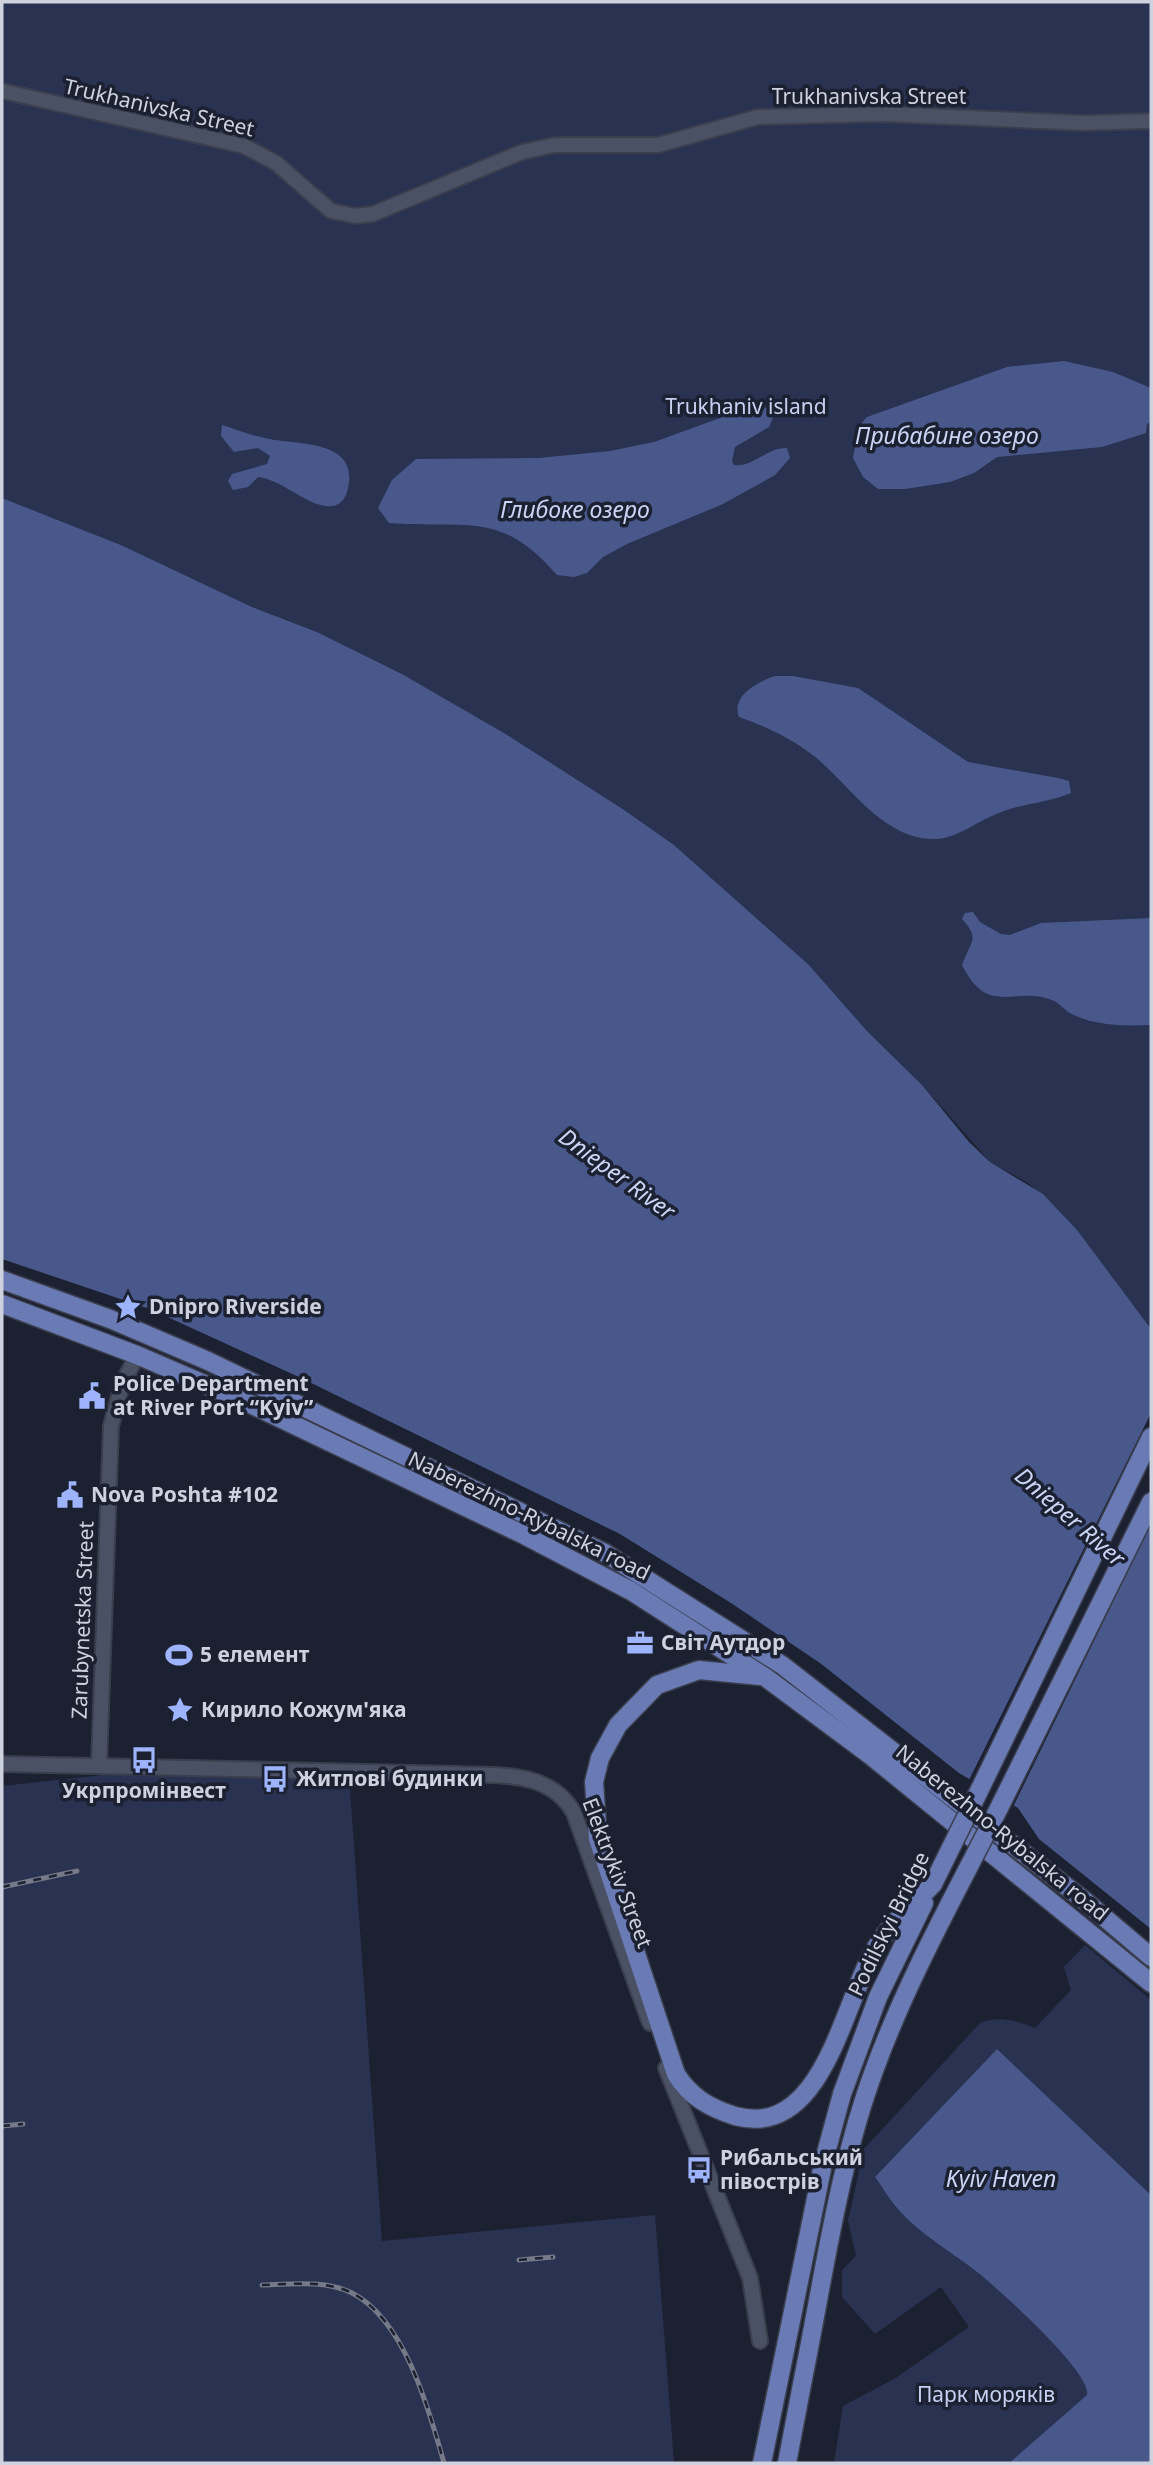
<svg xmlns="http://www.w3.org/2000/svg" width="1153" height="2465" font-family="'Noto Sans',sans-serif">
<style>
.green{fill:#293251}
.water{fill:#49588b}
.pier{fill:#1c2132}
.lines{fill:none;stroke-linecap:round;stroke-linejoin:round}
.minor-casing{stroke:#3a3e4d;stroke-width:18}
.major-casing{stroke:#3a3e4d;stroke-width:21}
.minor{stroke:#4a5165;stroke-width:14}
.major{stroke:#697ab5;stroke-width:18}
.rail-casing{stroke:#757988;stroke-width:5}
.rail{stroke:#1c2132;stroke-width:2.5;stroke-dasharray:8;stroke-linecap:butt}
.major-bridge-casing{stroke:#3a3e4d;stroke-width:21;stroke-linecap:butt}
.major-bridge{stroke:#697ab5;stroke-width:18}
.labels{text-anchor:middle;stroke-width:7;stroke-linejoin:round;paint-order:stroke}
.street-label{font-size:21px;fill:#ced2de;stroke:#1c2132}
.park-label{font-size:21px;fill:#c7d2f2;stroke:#1c2132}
.poi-label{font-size:21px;font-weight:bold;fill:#ced2de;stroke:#1c2132;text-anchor:start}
.water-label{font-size:23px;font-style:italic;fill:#cad5f5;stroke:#1c2132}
</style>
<rect width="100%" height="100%" fill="#1c2132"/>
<g class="green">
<polygon points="2,2 1151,2 1151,1329 1058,1209 1028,1183 990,1162 922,1085 867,1031 808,964 674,845 504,733 402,674 317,632 252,607 121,545 2,498"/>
<polygon points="112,1774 349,1775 382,2241 655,2215 674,2463 2,2463 2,1786"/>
<path d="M1085,1945L1151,2000V2195L997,2049L875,2177C882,2188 889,2199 897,2208C921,2236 954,2253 982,2276C1002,2293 1092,2373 1088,2395L1009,2463H834L843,2406L894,2379L969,2327L941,2287L875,2334L842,2297V2270L856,2256L848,2221L864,2149L980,2023C1000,2015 1016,2021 1035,2028L1071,1990L1064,1967Z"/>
</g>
<g class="water">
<polygon points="1064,361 1113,372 1151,388 1151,422 1147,424 1146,433 1102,447 997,457 974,473 950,482 905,489 878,489 863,477 853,458 859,426 867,417 1007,367"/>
<path d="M756,405L770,409L773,417L769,427L735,447L732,461L734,465C753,468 767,447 787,448L790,458L775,475L723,504L627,544L603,557L587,573L574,577L557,575C500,509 467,529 389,523L378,508L392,480L416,459L539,458L610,451L654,442Z"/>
<path d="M222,425C238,430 253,436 269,439C301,445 362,440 347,492C345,499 340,505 332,506C310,509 282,479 258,477L248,487L233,490L228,481L232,474L267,464L270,456L258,448L234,452L221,436Z"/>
<polygon points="2,498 121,545 252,607 317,632 402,674 504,733 624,810 674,845 808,964 867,1031 922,1085 969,1142 990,1162 1043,1194 1077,1230 1151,1329 1151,1929 1039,1839 1018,1808 959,1773 820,1663 731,1603 620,1534 301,1378 150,1309 2,1259"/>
<path d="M775,676H793L858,688L968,762L1058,778L1069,781L1071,793C1048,803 1023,803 999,813C979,820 956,839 935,839C883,840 850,785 814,756C791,738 767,727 739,717C731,695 758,682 775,676Z"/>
<path d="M973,912L980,922L1001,934L1010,935L1041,923L1151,918V1025C1125,1026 1095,1026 1072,1014C1065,1011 1061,1004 1054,1001C1015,984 989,1019 962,965C970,942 981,939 962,919L965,913Z"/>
<path d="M997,2049L1151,2195V2463H1009L1087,2395C1092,2373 1002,2293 982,2276C954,2253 921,2236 897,2208C889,2199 882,2187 875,2177Z"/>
</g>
<polygon class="pier" points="1151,1413 1151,1524 1012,1809 968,1782"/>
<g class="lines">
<defs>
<g id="minor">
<polyline points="2,91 244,146 276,163 331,211 356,216 373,214 522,152 555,145 658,145 758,117 882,114 1083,123 1151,121"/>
<path d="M2,1764L456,1774C499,1776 550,1770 574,1813L650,2023"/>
<polyline points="99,1765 111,1426 122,1385 137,1355"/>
<polyline points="666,2068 750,2278 760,2341"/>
</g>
<g id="major">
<polyline points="2,1280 110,1319 208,1361 605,1553 782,1665 1085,1901 1151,1957"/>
<polyline points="2,1304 137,1355 246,1402 524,1535 631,1591 765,1677 870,1755 1151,1983"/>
<path d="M760,1676L699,1670L657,1685L618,1725L600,1758L594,1782L598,1839L676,2074C690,2097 710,2108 735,2116C826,2141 844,1993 879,1943C893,1921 915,1903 933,1884"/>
<polyline points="978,1793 1151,1437"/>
<polyline points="999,1808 1151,1502"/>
<polyline points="762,2463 823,2164 842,2094 878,1997 924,1903"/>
<polyline points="787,2463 803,2379"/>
</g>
</defs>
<use href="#minor" class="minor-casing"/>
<use href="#major" class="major-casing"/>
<use href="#minor" class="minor"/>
<use href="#major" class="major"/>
<defs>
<g id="rail">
<polyline points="2,1887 77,1871"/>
<polyline points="2,2126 23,2124"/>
<polyline points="519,2260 553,2257"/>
<path d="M262,2285C291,2284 326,2280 352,2293C405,2320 429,2410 444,2463"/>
</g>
</defs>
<use href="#rail" class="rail-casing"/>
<use href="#rail" class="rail"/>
<defs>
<g id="major-bridge">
<polyline points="933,1884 978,1793"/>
<path d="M803,2379C824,2276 838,2167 875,2068C908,1978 956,1893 999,1808"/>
</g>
</defs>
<use href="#major-bridge" class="major-bridge-casing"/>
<use href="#major-bridge" class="major-bridge"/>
</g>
<defs>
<symbol id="sight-bare" viewBox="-9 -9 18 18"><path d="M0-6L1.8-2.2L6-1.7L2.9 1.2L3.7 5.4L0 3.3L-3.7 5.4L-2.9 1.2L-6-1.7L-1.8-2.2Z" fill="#9db4fd" stroke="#1c2132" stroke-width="2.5" paint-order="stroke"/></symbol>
<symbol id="civic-bare" viewBox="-9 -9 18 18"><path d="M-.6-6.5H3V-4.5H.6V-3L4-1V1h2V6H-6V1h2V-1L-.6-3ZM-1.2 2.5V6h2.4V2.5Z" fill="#9db4fd" stroke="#1c2132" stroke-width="2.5" paint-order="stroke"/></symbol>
<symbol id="office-bare" viewBox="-9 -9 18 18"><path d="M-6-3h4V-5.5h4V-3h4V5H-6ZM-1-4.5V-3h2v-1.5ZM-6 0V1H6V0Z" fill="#9db4fd" stroke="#1c2132" stroke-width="2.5" paint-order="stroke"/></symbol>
<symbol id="stadium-bare" viewBox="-9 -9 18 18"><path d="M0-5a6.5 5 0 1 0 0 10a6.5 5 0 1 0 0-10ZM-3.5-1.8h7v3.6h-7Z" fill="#9db4fd" stroke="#1c2132" stroke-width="2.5" paint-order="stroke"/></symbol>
<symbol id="bus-bare" viewBox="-9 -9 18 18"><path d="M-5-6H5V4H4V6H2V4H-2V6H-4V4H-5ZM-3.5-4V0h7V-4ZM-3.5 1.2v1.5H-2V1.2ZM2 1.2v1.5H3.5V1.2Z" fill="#9db4fd" stroke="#1c2132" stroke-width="2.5" paint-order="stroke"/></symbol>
</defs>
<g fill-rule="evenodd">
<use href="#sight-bare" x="109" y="1288" width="38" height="38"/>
<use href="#civic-bare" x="73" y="1377" width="38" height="38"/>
<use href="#civic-bare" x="51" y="1476" width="38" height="38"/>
<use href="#office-bare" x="621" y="1624" width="38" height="38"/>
<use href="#stadium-bare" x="160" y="1636" width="38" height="38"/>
<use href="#sight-bare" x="161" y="1691" width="38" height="38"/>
<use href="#bus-bare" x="125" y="1741" width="38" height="38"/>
<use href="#bus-bare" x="256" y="1760" width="38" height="38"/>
<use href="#bus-bare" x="680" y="2151" width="38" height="38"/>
</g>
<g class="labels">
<g class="street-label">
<text x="869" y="104">Trukhanivska Street</text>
<text transform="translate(159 108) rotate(13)" y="7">Trukhanivska Street</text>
<text transform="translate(529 1516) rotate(26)" y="7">Naberezhno-Rybalska road</text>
<text transform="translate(83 1620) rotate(-88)" y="7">Zarubynetska Street</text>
<text transform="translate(1002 1833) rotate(39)" y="7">Naberezhno-Rybalska road</text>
<text transform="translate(617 1873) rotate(69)" y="7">Elektrykiv Street</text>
<text transform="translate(889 1924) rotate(-64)" y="7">Podilskyi Bridge</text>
</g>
<g class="park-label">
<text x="746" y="414">Trukhaniv island</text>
<text x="986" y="2402">Парк моряків</text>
</g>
<g class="poi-label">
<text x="149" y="1314">Dnipro Riverside</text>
<text x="113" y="1391">Police Department<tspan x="113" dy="24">at River Port “Kyiv”</tspan></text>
<text x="91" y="1502">Nova Poshta #102</text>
<text x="661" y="1650">Світ Аутдор</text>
<text x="200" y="1662">5 елемент</text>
<text x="201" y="1717">Кирило Кожум'яка</text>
<text x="296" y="1786">Житлові будинки</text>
<text x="144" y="1798" text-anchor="middle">Укрпромінвест</text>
<text x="720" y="2165">Рибальський<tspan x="720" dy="24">півострів</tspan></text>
</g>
<g class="water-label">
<text x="947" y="444">Прибабине озеро</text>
<text x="575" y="518">Глибоке озеро</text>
<text transform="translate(617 1174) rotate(36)" y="8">Dnieper River</text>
<text transform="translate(1070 1517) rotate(41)" y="8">Dnieper River</text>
<text x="1001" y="2187">Kyiv Haven</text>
</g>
</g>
<rect width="1153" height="2465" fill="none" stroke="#ced2de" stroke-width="7"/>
</svg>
